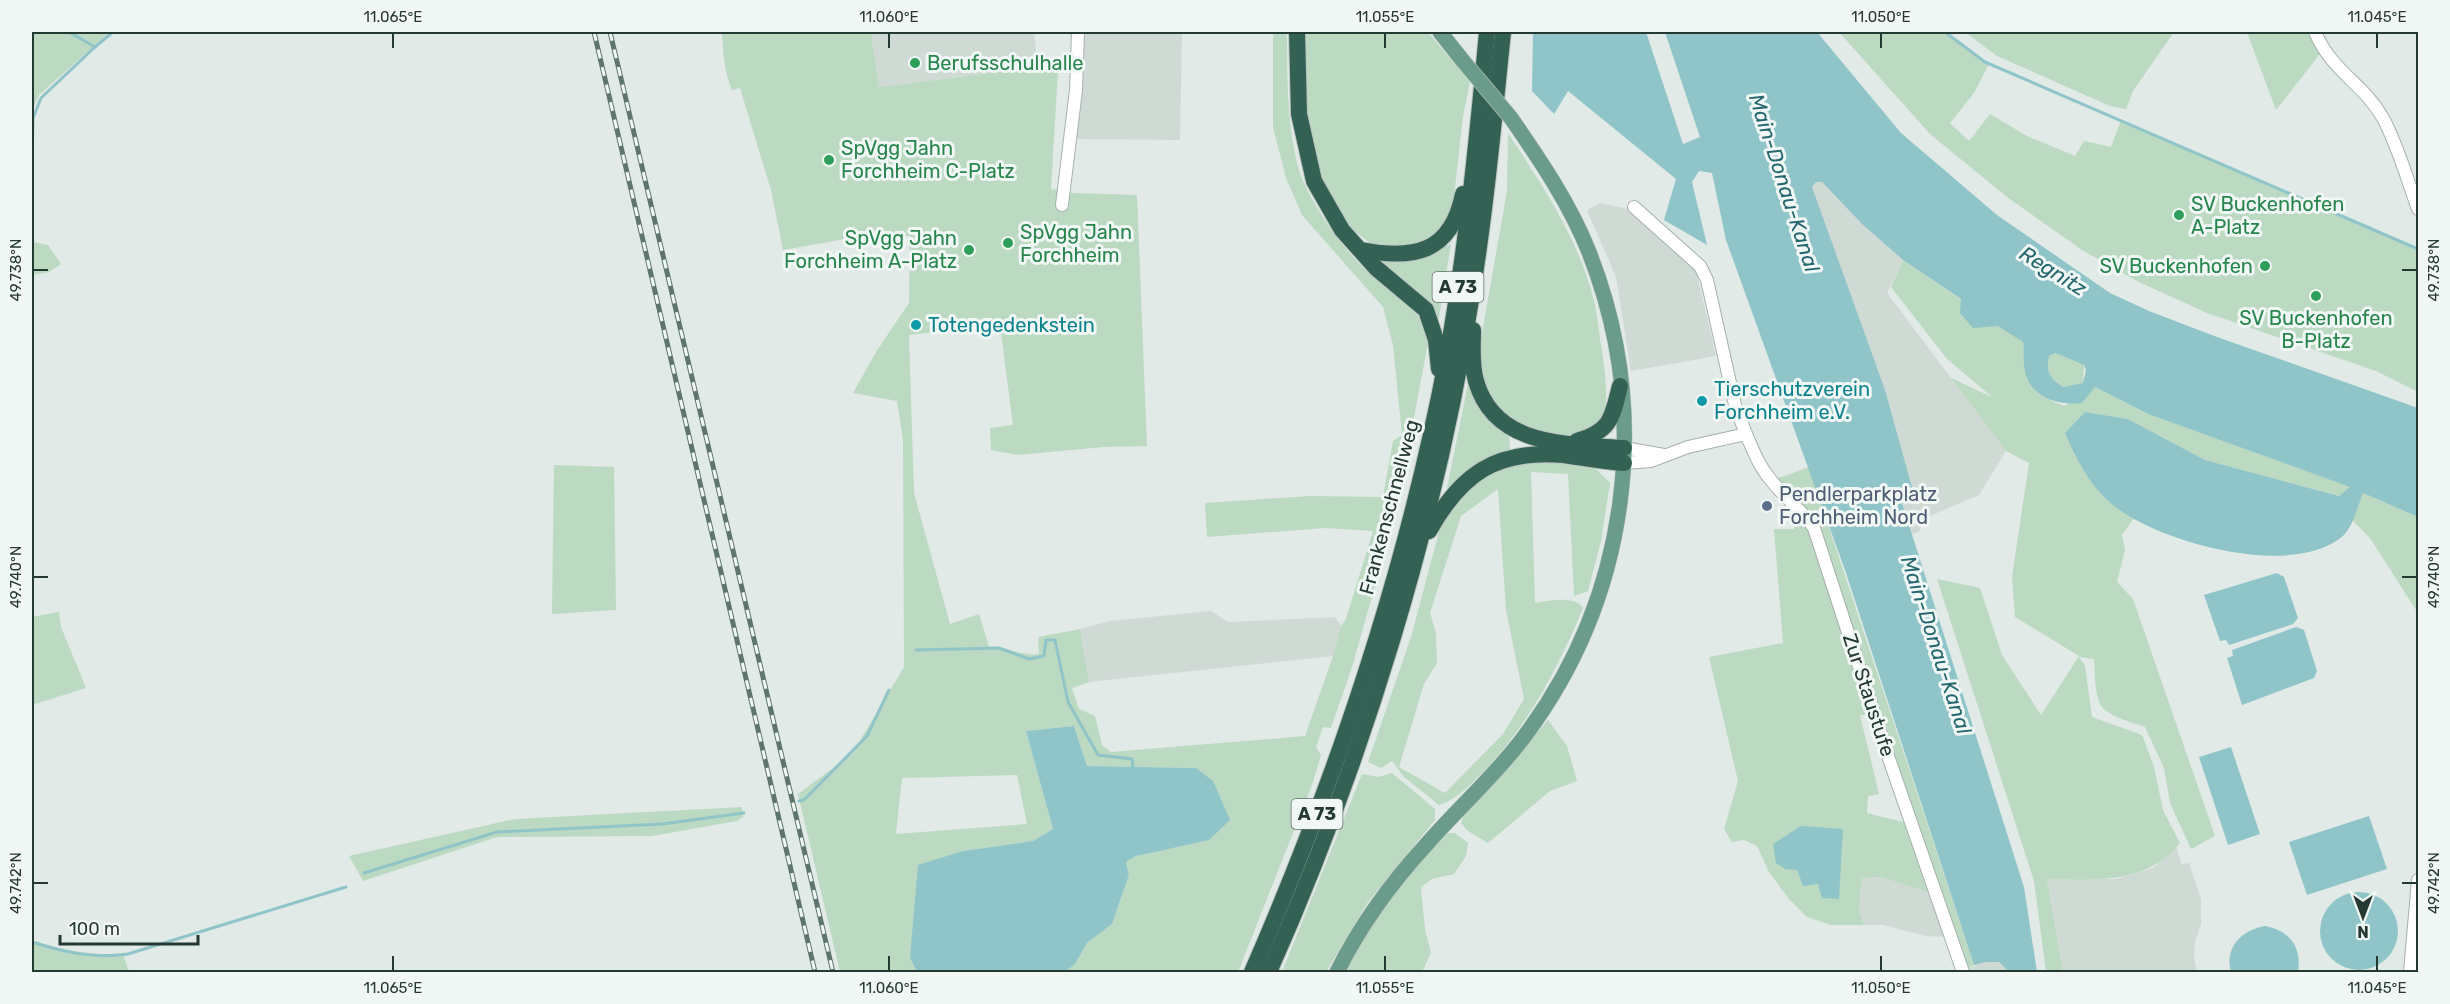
<svg xmlns="http://www.w3.org/2000/svg" width="2450" height="1004" font-family="Rubik,sans-serif">
<style>
.built{fill:#d0dad4}
.green{fill:#bcd9c2;fill-rule:evenodd}
.water{fill:#8fc5c9;fill-rule:evenodd}
.lines{fill:none;stroke-linecap:round;stroke-linejoin:round}
.stream{stroke:#8fc5c9;stroke-width:3}
.minor-casing{stroke:#a5b1ac;stroke-width:14}
.major-casing{stroke:#bdc4c2;stroke-width:16}
.highway-casing{stroke:#bdc4c2;stroke-width:18}
.minor{stroke:#fff;stroke-width:12}
.major{stroke:#6b9b8b;stroke-width:15}
.highway{stroke:#336255;stroke-width:16}
.rail-casing{stroke:#5e756d;stroke-width:5}
.rail{stroke:#f1f7f4;stroke-width:3;stroke-dasharray:9;stroke-linecap:butt}
.major-bridge-casing{stroke:#bdc4c2;stroke-width:16;stroke-linecap:butt}
.major-bridge{stroke:#6b9b8b;stroke-width:15}
.ticks{fill:none;stroke:#243932;stroke-width:2}
.leisure-dot{fill:#2e9e5b;stroke:#f1f7f4;stroke-width:2}
.culture-dot{fill:#0f9aa8;stroke:#f1f7f4;stroke-width:2}
.service-dot{fill:#5c6f8a;stroke:#f1f7f4;stroke-width:2}
.labels{text-anchor:middle;stroke-width:6;stroke-linejoin:round;paint-order:stroke}
.shield{fill:#f1f7f4;stroke:#62726c;stroke-width:1.5}
.shield-label{font-size:18px;font-weight:bold;fill:#243932}
.leisure-label{font-size:20px;fill:#27864d;stroke:#f1f7f4;text-anchor:start}
.culture-label{font-size:20px;fill:#0d838f;stroke:#f1f7f4;text-anchor:start}
.service-label{font-size:20px;fill:#4e5e75;stroke:#f1f7f4;text-anchor:start}
.street-label{font-size:20px;fill:#243932;stroke:#f1f7f4}
.water-label{font-size:21px;font-style:italic;fill:#24676e;stroke:#f1f7f4}
.neatline{fill:none;stroke:#243932;stroke-width:2}
.ticks-label{font-size:15px;text-anchor:middle;fill:#243932}
</style>
<rect width="100%" height="100%" fill="#e1eae6"/>
<g class="built">
<polygon points="871,32 1034,32 1038,67 879,87"/>
<polygon points="1085,32 1182,32 1180,140 1075,139"/>
<polygon points="1816,182 1822,182 1862,224 1903,260 1887,293 2006,451 1979,495 1925,518 1919,532 1912,534 1902,503 1905,494 1912,491 1812,188"/>
<polygon points="1600,203 1633,210 1695,266 1716,356 1631,371 1616,277 1587,210"/>
<polygon points="1211,611 1228,622 1335,617 1341,626 1333,656 1089,682 1080,629 1110,621"/>
<polygon points="2176,847 2182,864 2189,863 2201,899 2201,924 2195,942 2194,959 2197,972 2063,972 2047,879 2117,879 2153,868"/>
<polygon points="1880,877 1931,893 1945,937 1926,936 1883,925 1864,925 1859,910 1862,878"/>
<polygon points="1983,962 1999,962 2009,972 1966,972 1965,970"/>
</g>
<g class="green">
<polygon points="32,32 110,32 39,95 32,111"/>
<path d="M722,32H871L879,87L1038,67L1058,70L1051,189L1072,193L1137,195L1147,446L1104,447L1017,455L991,450L990,428L1013,425L1000,325L909,335L914,493L950,624L979,614L989,647C1007,647 1022,656 1039,654L1038,637L1080,629L1089,682L1072,688L1079,709L1095,716L1102,745L1111,752L1305,736L1333,656L1341,626L1346,619L1373,531L1326,528L1207,537L1205,503L1310,496L1383,497L1393,441L1402,435L1393,345L1383,307L1302,215L1286,178L1273,127V32H1287C1287,75 1287,120 1297,163C1305,195 1332,232 1353,257C1382,291 1419,293 1428,343L1405,465L1404,482L1353,664L1331,728L1323,727L1316,747L1321,755L1312,785L1238,972H1065L1075,964L1087,943L1112,924L1129,875L1126,862L1136,856L1196,768L1087,766L1074,726L1026,731L1053,829L1033,841L963,851L910,958L917,972H840L798,794L852,754L904,667L903,440L897,401L853,393L876,352L909,303L910,236L868,235L783,250L771,190L740,88L732,90C724,72 723,51 722,32ZM1017,775L1027,824L896,834L902,778Z"/>
<polygon points="1304,32 1428,32 1470,82 1463,117 1452,214 1431,241 1400,250 1370,243 1347,225 1328,192 1317,168 1307,116"/>
<polygon points="1839,32 1945,32 1989,64 1974,93 1950,123 1969,141 1990,114 2027,136 2075,156 2084,141 2111,147 2121,120 2418,249 2418,392 2376,371 2207,313 2139,282 2082,250 2007,197 1930,134"/>
<polygon points="1965,32 2174,32 2133,91 2126,109 2110,106 1997,56"/>
<polygon points="2247,32 2315,32 2323,50 2276,110"/>
<path d="M1508,133C1542,185 1579,239 1594,301C1598,317 1599,334 1602,351C1605,374 1610,401 1601,423L1564,438L1536,435L1504,416L1490,401L1477,362L1507,191Z"/>
<polygon points="32,242 48,245 61,264 49,272 32,275"/>
<polygon points="1451,244 1438,324 1376,257 1434,252"/>
<path d="M1903,260L2023,342C2025,382 2026,390 2064,406L2095,387L2148,414L2351,487L2339,496L2205,460L2128,419L2085,412L2113,505L2134,518L2122,535L2125,550L2117,582L2133,599L2215,836L2191,849L2170,803L2164,768L2145,727C2095,710 2097,712 2094,659L2079,657L2085,666L2092,717L2142,735L2154,767L2163,810L2180,843C2144,886 2097,879 2047,879L2063,972H2046L2034,881L1937,579L1980,588L2002,655L2041,715L2079,656L2015,617L2012,577L2029,463L2006,451L1951,378L1992,397L1947,359L1891,287Z"/>
<path d="M2055,353L2084,365L2083,383L2063,387C2049,377 2046,372 2049,355Z"/>
<polygon points="1469,379 1509,432 1510,453 1446,493"/>
<path d="M1548,460L1593,466L1610,483L1601,541L1588,591L1574,596L1568,474L1531,472L1535,603C1548,601 1574,595 1583,608C1557,670 1527,728 1479,776C1466,788 1456,800 1439,805L1404,777L1392,761L1381,768L1368,762L1411,637L1444,513L1485,472L1515,461ZM1498,489L1506,610L1524,699L1503,734L1445,793L1399,767L1424,684L1437,663L1436,633L1430,613L1461,516Z"/>
<polygon points="554,465 614,467 616,610 552,614"/>
<polygon points="1809,467 1974,965 1965,970 1825,543 1776,479"/>
<polygon points="2363,493 2418,517 2418,613 2370,538 2352,520"/>
<path d="M1794,512L1810,532L1872,715H1860L1879,794L1868,796L1867,813L1907,823L1931,893L1880,877L1862,878L1859,910L1864,925H1831L1807,917L1789,899L1769,872L1757,846L1744,840L1732,842L1724,829L1738,781L1709,657L1783,643L1774,529H1794ZM1843,829L1803,886L1797,870Z"/>
<polygon points="59,612 61,627 86,688 32,705 32,617"/>
<polygon points="1548,720 1567,746 1577,781 1550,791 1488,843 1468,831 1461,823 1465,812"/>
<polygon points="1392,773 1435,809 1435,820 1368,902 1326,972 1282,972 1362,774 1378,777"/>
<polygon points="742,807 743,817 737,821 652,836 497,837 363,881 349,856 515,819"/>
<path d="M1448,833H1455L1468,843L1466,856L1454,874L1432,879L1421,887L1425,930L1431,953L1422,972H1346C1367,923 1408,869 1448,833Z"/>
<path d="M32,940C63,951 90,955 123,954L129,972H32Z"/>
</g>
<g class="water">
<path d="M1533,32H1646L1683,144L1700,137L1665,32H1817L1901,133L1997,215L2110,293L2149,311L2217,337L2418,408V517L2363,493C2358,505 2353,526 2344,535C2295,580 2159,543 2113,505C2089,485 2077,460 2065,433L2085,412L2128,419L2205,460L2339,496L2350,487L2148,414L2095,387L2082,403C2059,406 2030,398 2025,371C2023,362 2024,352 2023,342L1998,326L1973,328L1960,313L1961,299L1903,260L1862,224L1822,182H1816L1812,187L1885,390L1913,491L1905,494L1902,503L2024,887L2037,972H2009L1999,962H1986L1974,965L1846,573L1726,240L1712,173L1699,171L1692,182L1707,245L1664,220L1676,179L1568,91L1554,114L1532,91ZM2055,353L2084,365L2086,370L2083,383L2063,387C2049,377 2046,372 2049,356Z"/>
<polygon points="2277,573 2284,577 2298,618 2293,624 2229,645 2226,640 2220,641 2204,595"/>
<polygon points="2296,627 2304,630 2317,671 2314,678 2242,705 2227,658 2233,656 2232,650"/>
<polygon points="1074,726 1087,766 1196,768 1213,781 1230,820 1209,840 1136,856 1126,862 1129,875 1112,924 1087,943 1075,964 1065,972 917,972 910,958 918,865 963,851 1033,841 1053,829 1026,731"/>
<polygon points="2231,747 2260,834 2228,845 2199,757"/>
<polygon points="2369,816 2387,869 2307,895 2289,842"/>
<polygon points="1801,826 1843,829 1839,899 1822,898 1818,884 1803,886 1797,870 1785,869 1776,863 1773,844"/>
<circle cx="2359" cy="931" r="39"/>
<path d="M2265,926C2290,931 2302,947 2298,972H2231C2224,947 2242,930 2265,926Z"/>
</g>
<g class="lines">
<g class="stream">
<polyline points="69,32 95,47 113,32"/>
<polyline points="1945,32 1985,62 2418,249"/>
<polyline points="32,165 33,118 41,98 95,47"/>
<polyline points="916,650 999,648 1029,659 1044,656 1046,640 1055,640 1068,702 1098,755 1132,759 1133,767"/>
<polyline points="799,801 804,800 867,736 889,690"/>
<polyline points="364,873 497,832 662,824 744,813"/>
<path d="M32,942C64,952 93,959 128,954L346,887"/>
</g>
<defs>
<g id="minor">
<path d="M2315,32C2332,72 2363,83 2383,118C2398,146 2407,179 2418,209"/>
<polyline points="1062,205 1076,90 1078,32"/>
<polyline points="1634,207 1700,266 1707,280 1735,405 1746,434"/>
<polyline points="1624,448 1664,455"/>
<path d="M1624,463L1651,461L1688,447L1746,434C1753,450 1759,466 1770,479C1784,497 1800,508 1814,528L1888,756L1963,972"/>
<polyline points="2410,972 2418,880"/>
</g>
<g id="major">
<polyline points="1440,32 1463,61"/>
<path d="M1337,972C1360,926 1391,883 1426,845C1458,808 1495,776 1524,737C1629,597 1653,415 1589,252C1570,204 1540,160 1511,118"/>
</g>
<g id="highway">
<polyline points="1297,32 1299,114 1314,181 1342,230 1376,268 1426,310 1436,340 1439,369"/>
<path d="M1361,250C1414,260 1451,253 1463,194"/>
<path d="M1473,330C1473,346 1471,364 1476,381C1495,448 1569,444 1624,448"/>
<path d="M1577,441C1611,431 1612,418 1620,386"/>
<path d="M1429,531C1461,474 1496,449 1564,455C1584,458 1603,462 1624,463"/>
<path d="M1252,972C1337,777 1406,572 1446,362C1466,253 1477,142 1487,32"/>
<path d="M1269,972C1363,761 1436,523 1472,294C1486,207 1494,119 1503,32"/>
</g>
</defs>
<use href="#minor" class="minor-casing"/>
<use href="#major" class="major-casing"/>
<use href="#highway" class="highway-casing"/>
<use href="#minor" class="minor"/>
<use href="#major" class="major"/>
<use href="#highway" class="highway"/>
<defs>
<g id="rail">
<polyline points="594,32 815,972"/>
<polyline points="610,32 833,972"/>
</g>
</defs>
<use href="#rail" class="rail-casing"/>
<use href="#rail" class="rail"/>
<defs>
<polyline id="major-bridge" points="1463,61 1511,118"/>
</defs>
<use href="#major-bridge" class="major-bridge-casing"/>
<use href="#major-bridge" class="major-bridge"/>
</g>
<path class="ticks" d="M393,33V48M889,33V48M1385,33V48M1881,33V48M2377,33V48M33,270H48M2402,270H2417M33,577H48M2402,577H2417M33,883H48M2402,883H2417M393,956V971M889,956V971M1385,956V971M1881,956V971M2377,956V971"/>
<g class="leisure-dot">
<circle cx="915" cy="63" r="6"/>
<circle cx="829" cy="160" r="6"/>
<circle cx="2179" cy="215" r="6"/>
<circle cx="1008" cy="243" r="6"/>
<circle cx="969" cy="250" r="6"/>
<circle cx="2265" cy="266" r="6"/>
<circle cx="2316" cy="296" r="6"/>
</g>
<g class="culture-dot">
<circle cx="916" cy="325" r="6"/>
<circle cx="1702" cy="401" r="6"/>
</g>
<circle class="service-dot" cx="1767" cy="506" r="6"/>
<g class="labels">
<g class="shield">
<rect x="1432.5" y="272" width="51" height="30" rx="4.5"/>
<rect x="1291.5" y="799" width="51" height="30" rx="4.5"/>
</g>
<g class="shield-label">
<text x="1458" y="293">A 73</text>
<text x="1317" y="820">A 73</text>
</g>
<g class="leisure-label">
<text x="927" y="70">Berufsschulhalle</text>
<text x="841" y="155">SpVgg Jahn<tspan x="841" dy="23">Forchheim C-Platz</tspan></text>
<text x="2191" y="211">SV Buckenhofen<tspan x="2191" dy="23">A-Platz</tspan></text>
<text x="1020" y="239">SpVgg Jahn<tspan x="1020" dy="23">Forchheim</tspan></text>
<text x="957" y="245" text-anchor="end">SpVgg Jahn<tspan x="957" dy="23">Forchheim A-Platz</tspan></text>
<text x="2253" y="273" text-anchor="end">SV Buckenhofen</text>
<text x="2316" y="325" text-anchor="middle">SV Buckenhofen<tspan x="2316" dy="23">B-Platz</tspan></text>
</g>
<g class="culture-label">
<text x="928" y="332">Totengedenkstein</text>
<text x="1714" y="396">Tierschutzverein<tspan x="1714" dy="23">Forchheim e.V.</tspan></text>
</g>
<g class="service-label">
<text x="1779" y="501">Pendlerparkplatz<tspan x="1779" dy="23">Forchheim Nord</tspan></text>
</g>
<g class="street-label">
<text transform="translate(1389 507) rotate(-75)" y="7">Frankenschnellweg</text>
<text transform="translate(1869 695) rotate(72)" y="7">Zur Staustufe</text>
</g>
<g class="water-label">
<text transform="translate(1784 183) rotate(72)" y="7">Main-Donau-Kanal</text>
<text transform="translate(2053 271) rotate(32)" y="7">Regnitz</text>
<text transform="translate(1936 645) rotate(72)" y="7">Main-Donau-Kanal</text>
</g>
</g>
<rect width="2450" height="1004" fill="none" stroke="#f1f7f4" stroke-width="66"/>
<g transform="translate(2363 917) rotate(180)" stroke="#f1f7f4" stroke-width="4.5" paint-order="stroke">
<path d="M0-4.5L10 22L0 15L-10 22Z" fill="#243932"/>
<text y="-9" font-size="16" font-weight="bold" text-anchor="middle" fill="#243932">N</text>
</g>
<path d="M60 935v9h138v-9" fill="none" stroke="#243932" stroke-width="3"/>
<text x="69" y="935" font-size="18" fill="#243932" stroke="#f1f7f4" stroke-width="4.5" paint-order="stroke">100 m</text>
<rect x="33" y="33" width="2384" height="938" class="neatline"/>
<g class="ticks-label">
<text x="393" y="22">11.065°E</text>
<text x="889" y="22">11.060°E</text>
<text x="1385" y="22">11.055°E</text>
<text x="1881" y="22">11.050°E</text>
<text x="2377" y="22">11.045°E</text>
<text transform="translate(2434 270) rotate(-90)" y="5">49.738°N</text>
<text transform="translate(16 270) rotate(-90)" y="5">49.738°N</text>
<text transform="translate(2434 577) rotate(-90)" y="5">49.740°N</text>
<text transform="translate(16 577) rotate(-90)" y="5">49.740°N</text>
<text transform="translate(2434 883) rotate(-90)" y="5">49.742°N</text>
<text transform="translate(16 883) rotate(-90)" y="5">49.742°N</text>
<text x="393" y="993">11.065°E</text>
<text x="889" y="993">11.060°E</text>
<text x="1385" y="993">11.055°E</text>
<text x="1881" y="993">11.050°E</text>
<text x="2377" y="993">11.045°E</text>
</g>
</svg>
